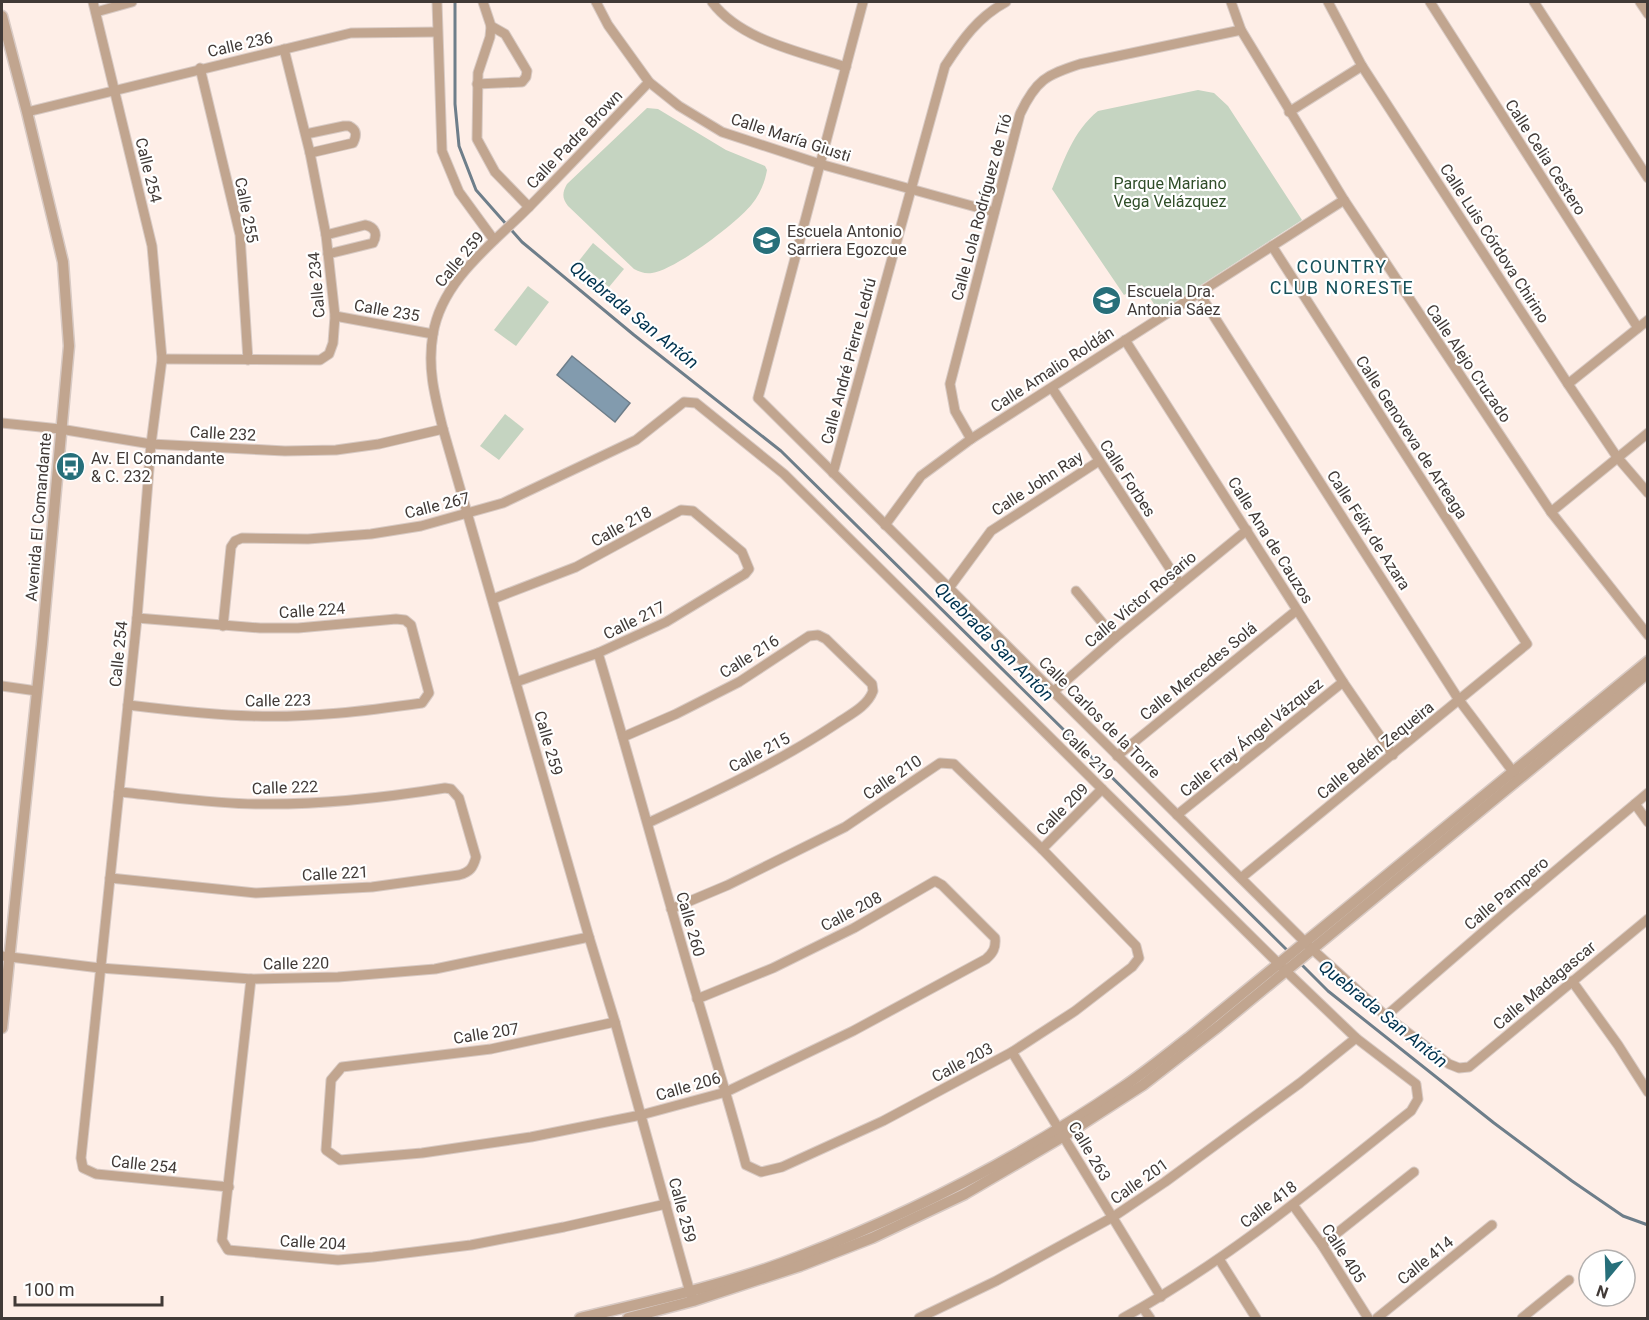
<svg xmlns="http://www.w3.org/2000/svg" width="1649" height="1320" font-family="Roboto,sans-serif">
<style>
.green{fill:#c5d4c1}
.water{fill:#829bae;stroke:#6e7e8a;stroke-width:1.5}
.lines{fill:none;stroke-linecap:round;stroke-linejoin:round}
.stream{stroke:#6e7e8a;stroke-width:3}
.minor-casing{stroke:#d8cac4;stroke-width:11}
.tertiary-casing{stroke:#d8cac4;stroke-width:13}
.minor{stroke:#c1a58f;stroke-width:9}
.tertiary{stroke:#c1a58f;stroke-width:10}
.labels{text-anchor:middle;stroke-width:4.5;stroke-linejoin:round;paint-order:stroke}
.street-label{font-size:16px;fill:#413a37;stroke:#fff}
.park-label{font-size:16px;fill:#304e29;stroke:#fff}
.poi-label{font-size:16px;fill:#413a37;stroke:#fff;text-anchor:start}
.neighbourhood-label{font-size:18px;letter-spacing:1.5px;fill:#17515a;stroke:#fff}
.water-label{font-size:18px;font-style:italic;fill:#00334f;stroke:#fff}
</style>
<rect width="100%" height="100%" fill="#feeee7"/>
<g class="green">
<path d="M1198,90L1214,93L1228,106L1302,220L1159,312L1142,285L1124,295L1052,189C1064,161 1073,131 1098,111Z"/>
<path d="M647,108L658,109L726,150L765,166L767,170C765,182 760,194 752,204C737,223 675,270 652,273C645,274 640,272 634,269L568,206C562,198 562,193 567,184Z"/>
<polygon points="593,243 624,269 609,287 578,262"/>
<polygon points="528,286 549,302 516,346 494,330"/>
<polygon points="505,414 524,429 499,460 480,446"/>
</g>
<polygon class="water" points="572,356 630,403 615,422 557,375"/>
<g class="lines">
<g class="stream">
<polyline points="455,2 455,104 459,146 476,190 522,242 634,335 781,451 1288,951"/>
<polyline points="1299,962 1328,991 1494,1123 1572,1181 1623,1216 1648,1225"/>
</g>
<defs>
<g id="minor">
<polyline points="93,2 152,246 162,359 151,444 137,618 81,1158 83,1168 96,1174 229,1187"/>
<polyline points="437,2 442,151 459,192 494,240"/>
<polyline points="596,2 608,25 649,82 679,106 722,132 820,164 994,212"/>
<path d="M712,2C741,41 802,52 846,67"/>
<polyline points="863,2 758,398 1312,949 1386,1016 1449,1064 1459,1068 1469,1067 1648,919"/>
<polyline points="1231,2 1241,30 1344,200 1551,512 1648,635"/>
<polyline points="1328,2 1362,66 1568,384 1617,457 1648,493"/>
<polyline points="1430,2 1638,328"/>
<polyline points="1534,2 1648,178"/>
<polyline points="1640,2 1648,14"/>
<polyline points="96,12 132,2"/>
<polyline points="491,26 490,37 478,73 477,139 495,172 529,207"/>
<polyline points="200,68 240,235 248,360"/>
<path d="M649,82C610,123 571,164 531,205C494,243 442,279 433,334C427,368 435,397 443,429L589,937L615,1022L691,1296"/>
<polyline points="477,84 522,82 526,77 527,71 505,34 491,26 483,2"/>
<polyline points="27,112 351,33 437,32"/>
<polyline points="1289,112 1362,66"/>
<path d="M306,134L344,126H349C357,130 357,135 353,143L310,153"/>
<path d="M326,235L365,225C375,227 378,234 373,243L328,254"/>
<polyline points="1199,293 1459,700 1517,777"/>
<polyline points="335,316 433,334"/>
<polyline points="1125,340 1343,682 1393,755"/>
<polyline points="162,359 320,360 329,354 333,343 335,316 326,235 310,153 284,49"/>
<polyline points="1568,384 1648,320"/>
<polyline points="1052,388 1180,584"/>
<polyline points="2,423 60,429 151,444 285,451 336,450 379,444 443,429"/>
<path d="M971,439L955,411L950,384L1020,114C1036,80 1046,75 1080,64L1241,30"/>
<path d="M833,473L945,66C962,40 978,17 1006,2"/>
<polyline points="1551,512 1648,433"/>
<polyline points="885,525 921,476 971,439 1344,200"/>
<polyline points="949,588 991,531 1099,461"/>
<polyline points="1076,591 1115,638"/>
<polyline points="493,599 576,567 681,510 693,511 742,552 749,569 745,574 666,622 598,653 516,682"/>
<path d="M223,626L231,547L235,541L242,538L308,539L371,534L421,526L503,503L636,440L684,402L696,403L784,474L1286,971L1356,1038L1416,1084L1418,1099L1411,1111C1319,1184 1227,1261 1123,1318"/>
<path d="M598,653C627,749 653,846 681,942C702,1016 726,1090 746,1165L761,1172L782,1167L883,1121L1012,1052L1075,1011L1132,967L1139,958L1136,946L1042,849L954,764L940,763L845,827L728,885L671,909"/>
<polyline points="2,686 37,691"/>
<polyline points="1053,692 1115,638 1247,530"/>
<path d="M128,705C169,710 210,715 252,716C308,718 366,711 422,703L429,693L411,625L405,620L396,619L298,628H260L137,618"/>
<path d="M623,737L676,714L739,682L809,636L818,635L826,639L872,684L873,691C867,707 849,715 836,724C776,764 712,793 648,823"/>
<polyline points="1117,756 1297,610"/>
<polyline points="1635,804 1648,822"/>
<polyline points="1177,815 1343,682"/>
<polyline points="1042,849 1102,789"/>
<path d="M110,878L256,893L372,887L459,875C470,872 473,868 476,857L459,798L451,789L445,788C383,798 320,805 257,804C211,804 165,796 119,792"/>
<polyline points="1241,878 1527,644 1272,246"/>
<polyline points="2,956 100,968 251,979 338,977 435,969 589,937"/>
<polyline points="251,979 222,1240 228,1250 338,1260 373,1257 471,1245 564,1227 666,1204"/>
<polyline points="1572,981 1618,1045 1648,1092"/>
<polyline points="1386,1016 1505,913 1648,793"/>
<path d="M615,1022L491,1049L342,1067L331,1080L326,1150L340,1160L422,1153L531,1137L641,1115L726,1092L853,1031L986,959C993,953 996,948 995,938L942,885L935,881L854,928L773,968L697,999"/>
<polyline points="1012,1052 1161,1297"/>
<polyline points="1293,1205 1322,1245 1368,1318"/>
<polyline points="1322,1245 1414,1172"/>
<polyline points="1219,1259 1256,1318"/>
<polyline points="1143,1308 1150,1318"/>
<polyline points="919,1318 996,1281 1113,1217 1165,1182 1300,1083 1356,1038"/>
<polyline points="1377,1318 1492,1225"/>
<polyline points="1522,1318 1569,1280"/>
</g>
<g id="tertiary">
<polyline points="2,16 27,112 63,262 69,346 42,644 2,1028"/>
<path d="M580,1318C652,1301 729,1284 798,1257C912,1213 1022,1156 1123,1087C1145,1072 1166,1055 1188,1038L1648,661"/>
<polyline points="628,1318 693,1301 800,1266 872,1238 965,1194 1064,1136 1143,1085 1219,1026 1648,673"/>
</g>
</defs>
<use href="#minor" class="minor-casing"/>
<use href="#tertiary" class="tertiary-casing"/>
<use href="#minor" class="minor"/>
<use href="#tertiary" class="tertiary"/>
</g>
<defs>
<symbol id="school-disc" viewBox="-11 -11 22 22"><circle r="9.5" fill="#276f7a" stroke="#fff"/><path d="M0-5L7-2L0 1L-7-2ZM-4 1L0 2.5L4 1V4Q0 6-4 4Z" fill="#fff"/></symbol>
<symbol id="bus-disc" viewBox="-11 -11 22 22"><circle r="9.5" fill="#276f7a" stroke="#fff"/><path d="M-5-6H5V4H4V6H2V4H-2V6H-4V4H-5ZM-3.5-4V0h7V-4ZM-3.5 1.2v1.5H-2V1.2ZM2 1.2v1.5H3.5V1.2Z" fill="#fff"/></symbol>
</defs>
<g fill-rule="evenodd">
<use href="#school-disc" x="750" y="224" width="33" height="33"/>
<use href="#school-disc" x="1090" y="284" width="33" height="33"/>
<use href="#bus-disc" x="54" y="450" width="33" height="33"/>
</g>
<g class="labels">
<g class="street-label">
<text transform="translate(240 44) rotate(-13)" y="6">Calle 236</text>
<text transform="translate(791 137) rotate(18)" y="6">Calle María Giusti</text>
<text transform="translate(574 139) rotate(-46)" y="6">Calle Padre Brown</text>
<text transform="translate(1546 157) rotate(57)" y="6">Calle Celia Cestero</text>
<text transform="translate(149 170) rotate(76)" y="6">Calle 254</text>
<text transform="translate(981 207) rotate(-75)" y="6">Calle Lola Rodríguez de Tió</text>
<text transform="translate(247 210) rotate(79)" y="6">Calle 255</text>
<text transform="translate(1495 243) rotate(57)" y="6">Calle Luis Córdova Chirino</text>
<text transform="translate(459 259) rotate(-50)" y="6">Calle 259</text>
<text transform="translate(316 285) rotate(-95)" y="6">Calle 234</text>
<text transform="translate(387 310) rotate(10)" y="6">Calle 235</text>
<text transform="translate(848 361) rotate(-75)" y="6">Calle André Pierre Ledrú</text>
<text transform="translate(1469 363) rotate(56)" y="6">Calle Alejo Cruzado</text>
<text transform="translate(1052 369) rotate(-33)" y="6">Calle Amalio Roldán</text>
<text transform="translate(223 433) rotate(3)" y="6">Calle 232</text>
<text transform="translate(1412 437) rotate(57)" y="6">Calle Genoveva de Arteaga</text>
<text transform="translate(1128 478) rotate(57)" y="6">Calle Forbes</text>
<text transform="translate(1037 483) rotate(-33)" y="6">Calle John Ray</text>
<text transform="translate(437 505) rotate(-14)" y="6">Calle 267</text>
<text transform="translate(38 517) rotate(-85)" y="6">Avenida El Comandante</text>
<text transform="translate(621 526) rotate(-29)" y="6">Calle 218</text>
<text transform="translate(1369 530) rotate(57)" y="6">Calle Félix de Azara</text>
<text transform="translate(1271 540) rotate(58)" y="6">Calle Ana de Cauzos</text>
<text transform="translate(1140 599) rotate(-40)" y="6">Calle Víctor Rosario</text>
<text transform="translate(312 610) rotate(-4)" y="6">Calle 224</text>
<text transform="translate(634 620) rotate(-26)" y="6">Calle 217</text>
<text transform="translate(118 654) rotate(-84)" y="6">Calle 254</text>
<text transform="translate(749 656) rotate(-32)" y="6">Calle 216</text>
<text transform="translate(1198 671) rotate(-39)" y="6">Calle Mercedes Solá</text>
<text transform="translate(278 700) rotate(-1)" y="6">Calle 223</text>
<text transform="translate(1100 717) rotate(45)" y="6">Calle Carlos de la Torre</text>
<text transform="translate(1251 737) rotate(-39)" y="6">Calle Fray Ángel Vázquez</text>
<text transform="translate(549 743) rotate(74)" y="6">Calle 259</text>
<text transform="translate(1375 750) rotate(-39)" y="6">Calle Belén Zequeira</text>
<text transform="translate(759 752) rotate(-28)" y="6">Calle 215</text>
<text transform="translate(1088 754) rotate(45)" y="6">Calle 219</text>
<text transform="translate(892 777) rotate(-34)" y="6">Calle 210</text>
<text transform="translate(285 787) rotate(-2)" y="6">Calle 222</text>
<text transform="translate(1062 809) rotate(-45)" y="6">Calle 209</text>
<text transform="translate(335 873) rotate(-3)" y="6">Calle 221</text>
<text transform="translate(1506 893) rotate(-40)" y="6">Calle Pampero</text>
<text transform="translate(851 911) rotate(-28)" y="6">Calle 208</text>
<text transform="translate(691 924) rotate(74)" y="6">Calle 260</text>
<text transform="translate(296 963) rotate(-1)" y="6">Calle 220</text>
<text transform="translate(1544 985) rotate(-40)" y="6">Calle Madagascar</text>
<text transform="translate(486 1033) rotate(-9)" y="6">Calle 207</text>
<text transform="translate(962 1062) rotate(-28)" y="6">Calle 203</text>
<text transform="translate(688 1086) rotate(-16)" y="6">Calle 206</text>
<text transform="translate(1090 1151) rotate(59)" y="6">Calle 263</text>
<text transform="translate(144 1164) rotate(6)" y="6">Calle 254</text>
<text transform="translate(1139 1181) rotate(-35)" y="6">Calle 201</text>
<text transform="translate(1268 1204) rotate(-37)" y="6">Calle 418</text>
<text transform="translate(683 1210) rotate(75)" y="6">Calle 259</text>
<text transform="translate(313 1242) rotate(3)" y="6">Calle 204</text>
<text transform="translate(1344 1253) rotate(57)" y="6">Calle 405</text>
<text transform="translate(1425 1260) rotate(-39)" y="6">Calle 414</text>
</g>
<g class="park-label">
<text x="1170" y="189">Parque Mariano<tspan x="1170" dy="18">Vega Velázquez</tspan></text>
</g>
<g class="poi-label">
<text x="787" y="237">Escuela Antonio<tspan x="787" dy="18">Sarriera Egozcue</tspan></text>
<text x="1127" y="297">Escuela Dra.<tspan x="1127" dy="18">Antonia Sáez</tspan></text>
<text x="91" y="464">Av. El Comandante<tspan x="91" dy="18">&amp; C. 232</tspan></text>
</g>
<g class="neighbourhood-label">
<text x="1342" y="273">COUNTRY<tspan x="1342" dy="21">CLUB NORESTE</tspan></text>
</g>
<g class="water-label">
<text transform="translate(634 315) rotate(39)" y="6">Quebrada San Antón</text>
<text transform="translate(994 642) rotate(45)" y="6">Quebrada San Antón</text>
<text transform="translate(1383 1014) rotate(39)" y="6">Quebrada San Antón</text>
</g>
</g>
<rect width="1649" height="1320" fill="none" stroke="#413a37" stroke-width="6"/>
<g transform="translate(1607 1278) rotate(199)"><circle r="28" fill="#ffffff" stroke="#b3b0af" stroke-width="1.5"/>
<path d="M0-4.5L10 22L0 15L-10 22Z" fill="#276f7a"/>
<text y="-9" font-size="16" font-weight="bold" text-anchor="middle" fill="#413a37">N</text>
</g>
<path d="M15 1296v9h147v-9" fill="none" stroke="#413a37" stroke-width="3"/>
<text x="24" y="1296" font-size="18" fill="#413a37" stroke="#ffffff" stroke-width="4.5" paint-order="stroke">100 m</text>
</svg>
